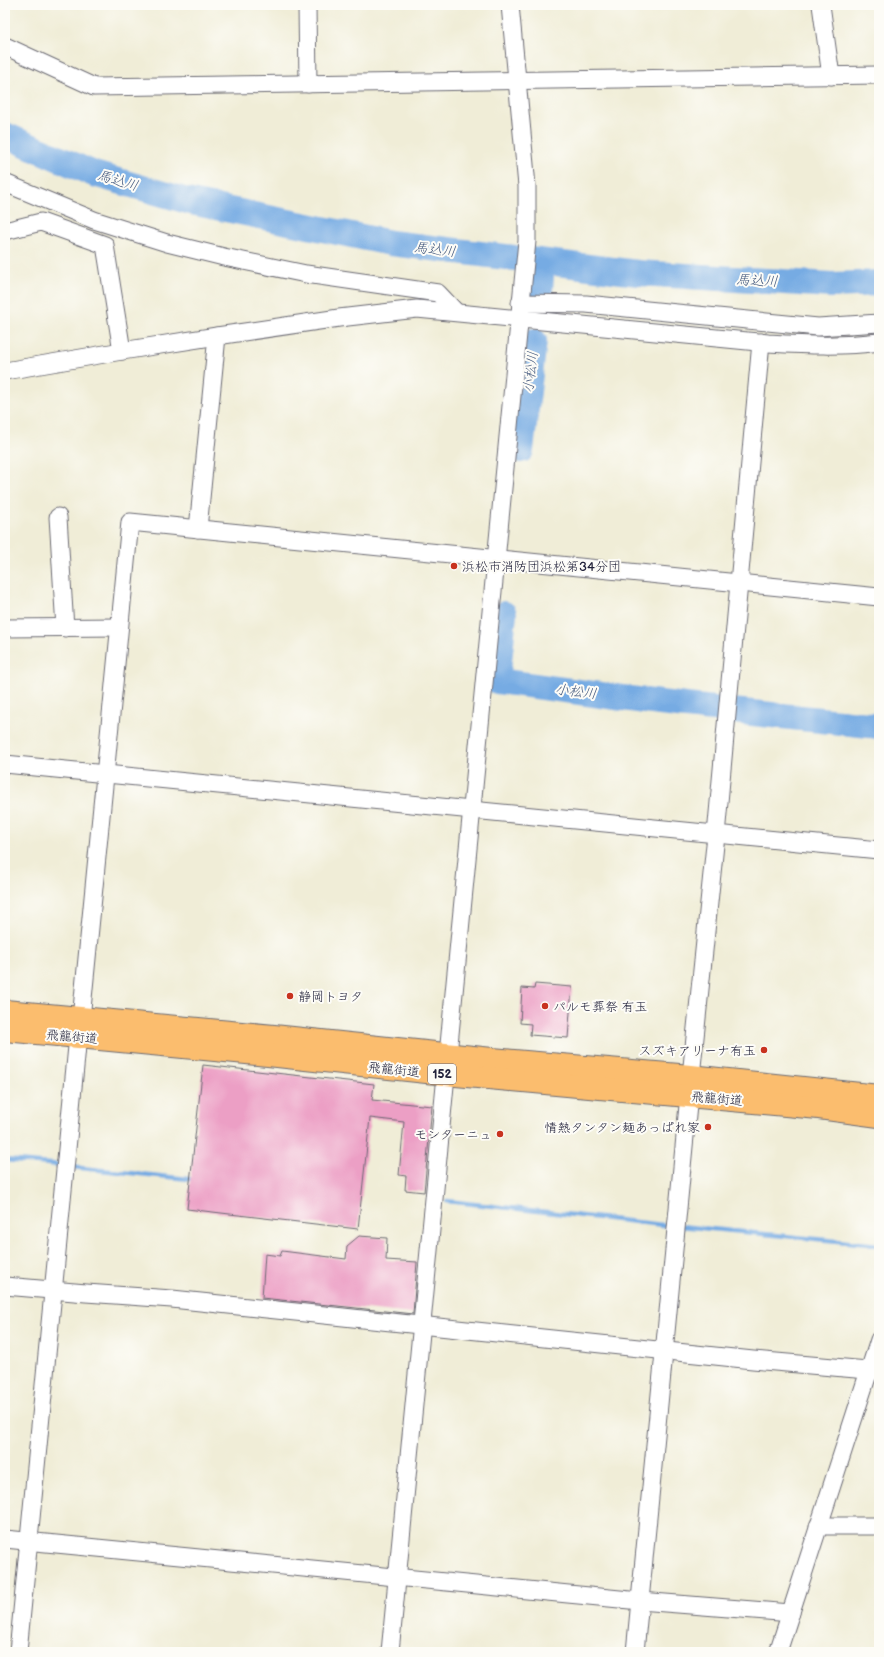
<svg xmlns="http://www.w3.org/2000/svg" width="884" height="1657" font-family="'Balsamiq Sans','Klee One',sans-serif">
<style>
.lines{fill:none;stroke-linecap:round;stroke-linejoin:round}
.stream{stroke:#76abe3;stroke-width:4.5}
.river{stroke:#76abe3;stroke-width:26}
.building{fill:#ec9fc5}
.minor-casing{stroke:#6a6972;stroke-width:19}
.highway-casing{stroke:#6a6972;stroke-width:24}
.minor{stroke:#fff;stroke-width:17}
.highway{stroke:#fbbd6e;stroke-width:22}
.poi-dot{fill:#c8321e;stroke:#fdfcf7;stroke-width:1.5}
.labels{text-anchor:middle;stroke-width:4;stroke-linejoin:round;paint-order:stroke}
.shield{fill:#fdfcf7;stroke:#646373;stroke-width:1}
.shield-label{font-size:12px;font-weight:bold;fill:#22223b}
.poi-label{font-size:13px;fill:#22223b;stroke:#fdfcf7;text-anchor:start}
.street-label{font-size:13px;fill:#22223b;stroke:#fdfcf7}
.water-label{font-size:14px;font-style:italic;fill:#44597e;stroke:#fdfcf7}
</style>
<rect width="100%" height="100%" fill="#fdfcf7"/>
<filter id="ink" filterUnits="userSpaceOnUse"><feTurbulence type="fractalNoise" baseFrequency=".025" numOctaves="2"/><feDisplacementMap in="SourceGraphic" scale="8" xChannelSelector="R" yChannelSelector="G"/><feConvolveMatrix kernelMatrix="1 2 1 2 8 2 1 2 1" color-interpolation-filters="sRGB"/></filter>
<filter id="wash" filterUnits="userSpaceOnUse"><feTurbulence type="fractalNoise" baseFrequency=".012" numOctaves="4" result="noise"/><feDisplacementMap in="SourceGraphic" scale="16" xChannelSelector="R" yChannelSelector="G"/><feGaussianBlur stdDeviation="0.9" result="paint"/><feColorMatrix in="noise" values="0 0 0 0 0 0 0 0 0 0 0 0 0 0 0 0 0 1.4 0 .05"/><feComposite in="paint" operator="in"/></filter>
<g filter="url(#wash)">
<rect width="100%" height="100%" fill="#f0edd7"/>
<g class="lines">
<g class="stream">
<polyline points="5,1160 61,1165"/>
<polyline points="71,1167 189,1179"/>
<polyline points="447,1201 672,1226"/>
<polyline points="680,1226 879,1245"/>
</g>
<g class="river">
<polyline points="5,135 94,174 191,202 391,243 638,273 832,285 879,283"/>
<polyline points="540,290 542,263"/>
<polyline points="521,450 534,341"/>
<polyline points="504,614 497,681 660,703 722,710"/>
<polyline points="733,711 879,726"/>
</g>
</g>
<g id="blocks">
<g class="building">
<polygon points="535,984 572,987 568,1038 530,1035 531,1024 520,1023 522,988 534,989"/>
<polygon points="203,1065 374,1084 372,1100 432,1106 424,1192 405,1190 406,1176 399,1175 404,1122 370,1118 358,1229 187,1209"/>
<polygon points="359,1236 387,1238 386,1260 417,1262 413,1314 262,1298 265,1254 280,1256 282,1251 346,1259 347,1246"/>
</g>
</g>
</g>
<g filter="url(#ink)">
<use href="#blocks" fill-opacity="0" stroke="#6a6972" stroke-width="1"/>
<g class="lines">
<defs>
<g id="minor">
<polyline points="307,5 308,84"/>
<polyline points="821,5 831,76"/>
<polyline points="5,46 94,87 879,75"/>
<polyline points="5,183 94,220 167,243 224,257 306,274 438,293 456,312"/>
<polyline points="5,231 41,222 105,245 122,351"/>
<polyline points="520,303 586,304 818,327 879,323"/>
<path d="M5,371L122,351L217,336L339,318L417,309L768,343C805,345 842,347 879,342"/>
<polyline points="58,517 65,628"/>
<polyline points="198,529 217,336"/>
<polyline points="5,628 119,627"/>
<polyline points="5,764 879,850"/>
<polyline points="81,1019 130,522 879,597"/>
<polyline points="691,1076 716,835 761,342"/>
<polyline points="5,1286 86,1293 172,1299 753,1360 879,1371"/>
<polyline points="818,1526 879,1526"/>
<polyline points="5,1539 640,1601 791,1613"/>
<polyline points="18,1652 78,1036"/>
<polyline points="390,1652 527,241 527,186 510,5"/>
<polyline points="635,1652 689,1095"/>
<polyline points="778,1652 879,1340"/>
</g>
<g id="highway">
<polyline points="5,1011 274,1036 492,1059 691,1076 879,1096"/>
<polyline points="5,1030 268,1055 445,1074 819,1108 879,1116"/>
</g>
</defs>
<use href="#minor" class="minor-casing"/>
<use href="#highway" class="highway-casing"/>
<use href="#minor" class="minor"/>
<use href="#highway" class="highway"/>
</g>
</g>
<g class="poi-dot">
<circle cx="454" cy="566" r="4"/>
<circle cx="290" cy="996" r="4"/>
<circle cx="545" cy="1006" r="4"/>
<circle cx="764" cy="1050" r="4"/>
<circle cx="708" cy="1127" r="4"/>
<circle cx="500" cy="1134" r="4"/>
</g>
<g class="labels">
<rect class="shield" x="428" y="1064" width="28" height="20" rx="3"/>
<g class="shield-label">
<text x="442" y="1078">152</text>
</g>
<g class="poi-label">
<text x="462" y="571">浜松市消防団浜松第34分団</text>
<text x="298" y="1001">静岡トヨタ</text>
<text x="553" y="1011">パルモ葬祭 有玉</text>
<text x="756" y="1055" text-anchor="end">スズキアリーナ有玉</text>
<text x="700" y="1132" text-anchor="end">情熱タンタン麺あっぱれ家</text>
<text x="492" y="1139" text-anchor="end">モンターニュ</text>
</g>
<g class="street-label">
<text transform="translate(72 1036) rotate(5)" y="5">飛龍街道</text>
<text transform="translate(394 1069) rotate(6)" y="5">飛龍街道</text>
<text transform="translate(717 1098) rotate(5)" y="5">飛龍街道</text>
</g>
<g class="water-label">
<text transform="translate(118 180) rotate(16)" y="5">馬込川</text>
<text transform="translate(435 249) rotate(7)" y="5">馬込川</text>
<text transform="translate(757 280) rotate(3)" y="5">馬込川</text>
<text transform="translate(530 372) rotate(-83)" y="5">小松川</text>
<text transform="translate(576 691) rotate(7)" y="5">小松川</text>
</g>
</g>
<rect width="884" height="1657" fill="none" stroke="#fdfcf7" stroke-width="20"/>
</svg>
